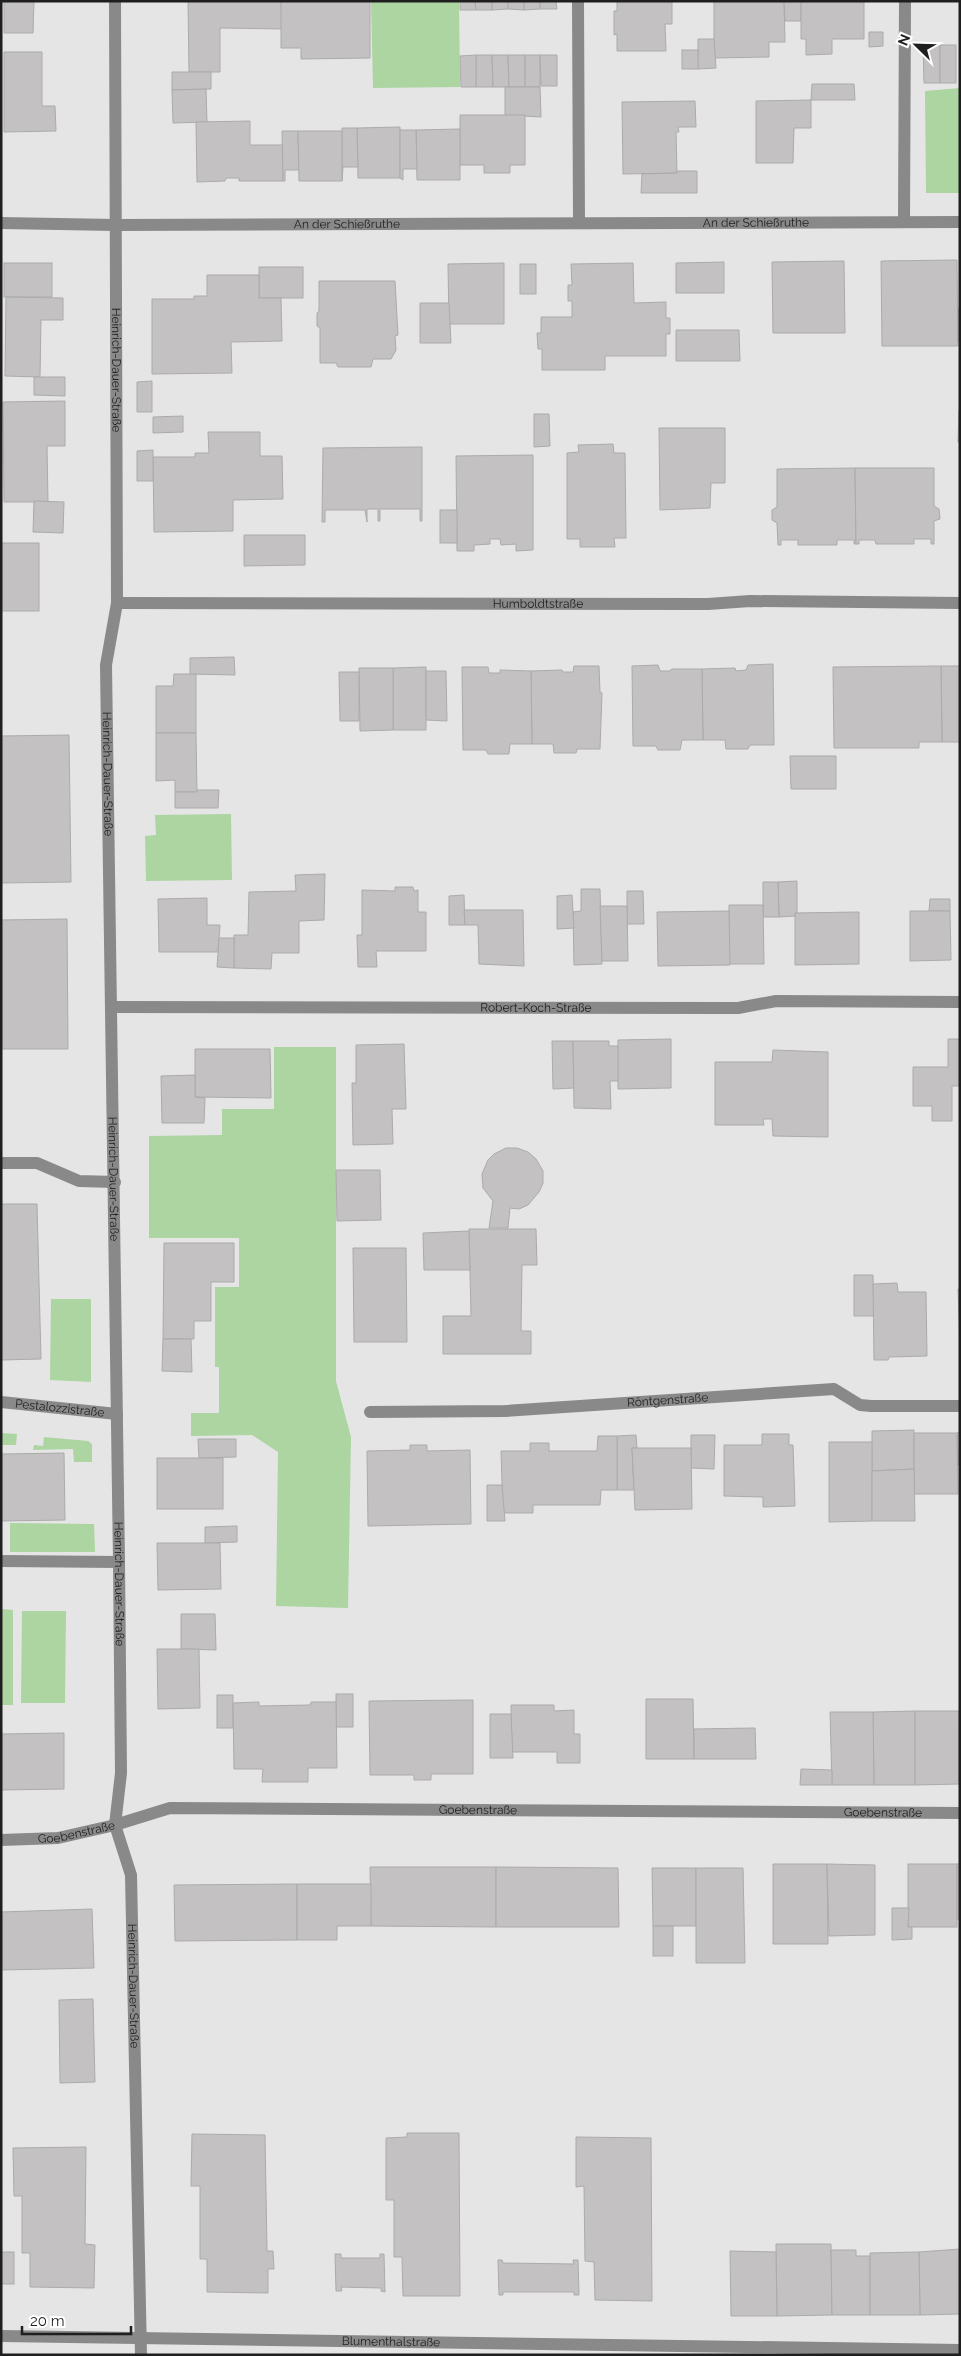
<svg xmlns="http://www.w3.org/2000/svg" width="961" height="2356" font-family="Raleway,sans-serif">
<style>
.green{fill:#acd5a1}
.building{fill:#c3c1c1;stroke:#acabab}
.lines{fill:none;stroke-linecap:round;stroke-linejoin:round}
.lane{stroke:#8a8989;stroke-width:12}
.street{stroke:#8a8989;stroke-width:12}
.labels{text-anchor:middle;stroke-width:4;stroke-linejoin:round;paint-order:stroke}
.street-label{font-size:12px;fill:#1f1f20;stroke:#fff}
</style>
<rect width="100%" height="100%" fill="#e5e5e6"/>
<g class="green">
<polygon points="371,1 459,1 460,87 373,88"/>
<polygon points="960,88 960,193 926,193 925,91"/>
<polygon points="231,814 232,880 146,881 145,836 156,835 155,815"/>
<polygon points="274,1047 336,1047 336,1381 351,1437 348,1608 276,1606 278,1452 252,1435 191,1436 191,1413 219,1413 219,1367 215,1367 215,1287 239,1287 239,1238 149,1238 149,1136 222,1135 222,1109 274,1109"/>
<polygon points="51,1299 91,1299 91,1382 50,1380"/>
<polygon points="1,1433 17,1434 16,1445 1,1445"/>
<polygon points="44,1437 88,1441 92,1444 92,1462 74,1462 73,1449 33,1450 34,1445 43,1446"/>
<polygon points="10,1523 94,1524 95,1552 10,1552"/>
<polygon points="1,1609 13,1610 13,1705 1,1705"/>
<polygon points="22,1611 66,1611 65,1703 21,1703"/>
</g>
<g class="building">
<polygon points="4,1 34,1 33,33 4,33"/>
<polygon points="188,1 281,1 282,29 220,28 220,72 189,72"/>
<polygon points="281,1 370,1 370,58 301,59 301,48 281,48"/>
<polygon points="460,1 475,1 476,10 460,10"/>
<polygon points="475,1 492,1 492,10 476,10"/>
<polygon points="492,1 508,1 508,9 492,10"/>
<polygon points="508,1 524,1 524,10 508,9"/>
<polygon points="524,1 540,1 540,9 524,10"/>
<polygon points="540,1 556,1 557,9 540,9"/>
<polygon points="617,1 672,1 672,24 665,24 666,51 617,51 617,34 614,35 614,11 617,11"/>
<polygon points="714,1 784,1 785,42 769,42 769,57 714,58"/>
<polygon points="784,1 801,1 801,21 785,21"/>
<polygon points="801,1 864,1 864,39 832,39 832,54 806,55 806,39 801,39"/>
<polygon points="869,32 883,32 883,46 869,47"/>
<polygon points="698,39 714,39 716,68 698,69"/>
<polygon points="923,45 940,45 940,83 924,83"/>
<rect x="940" y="45" width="16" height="38"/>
<rect x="682" y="50" width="16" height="19"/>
<polygon points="4,52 42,52 42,106 55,106 56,131 4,132"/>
<polygon points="476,55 492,55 493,87 476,87"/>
<polygon points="476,55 476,87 461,87 460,56"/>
<polygon points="492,55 508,55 509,87 493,87"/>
<polygon points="508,55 525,55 525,87 509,87"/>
<rect x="525" y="55" width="15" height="32"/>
<polygon points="540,55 557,55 557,86 541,86"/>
<polygon points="172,72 211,72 211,89 172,90"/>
<polygon points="812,84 854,84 855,100 811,100"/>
<polygon points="505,87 540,87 541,117 505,115"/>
<polygon points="206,89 207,122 173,123 172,90"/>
<polygon points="811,100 811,128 794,128 793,163 756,163 756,101"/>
<polygon points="695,101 696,127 678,127 679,132 676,132 677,173 623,174 622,102"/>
<polygon points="460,115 525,115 525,165 510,165 510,173 484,173 484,165 460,165"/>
<polygon points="250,121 250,145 283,145 283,181 239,181 239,178 226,178 225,181 197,182 196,122"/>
<polygon points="400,127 400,178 358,178 357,128"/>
<polygon points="342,128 357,128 358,167 343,167 342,181"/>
<polygon points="460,129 460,180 417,180 416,130"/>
<polygon points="400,130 416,130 417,169 403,169 403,180 400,178"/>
<polygon points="282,131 298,131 299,170 285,170 285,181 283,181"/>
<polygon points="298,131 342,131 342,181 299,181"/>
<polygon points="676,171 697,171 697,193 641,193 642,174 677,173"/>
<polygon points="957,260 958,346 882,346 881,261"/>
<polygon points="844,261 845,333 773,333 772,262"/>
<polygon points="724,262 724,293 676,293 676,263"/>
<rect x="4" y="263" width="48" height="34"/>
<polygon points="504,263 504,324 449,324 448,264"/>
<polygon points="633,263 634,303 666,302 666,318 670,318 670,334 666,334 666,356 605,356 605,370 542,370 542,349 538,349 537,333 541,333 541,317 572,317 572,301 568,301 568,285 572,285 571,264"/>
<rect x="520" y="264" width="16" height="30"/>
<rect x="259" y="267" width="44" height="31"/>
<polygon points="207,275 259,275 259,298 281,298 282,341 231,342 232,373 152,374 152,299 194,299 194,296 207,296"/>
<polygon points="319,281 395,281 398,335 395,336 396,350 391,359 373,359 371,367 338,367 336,363 320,363 320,328 317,326 317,313 319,311"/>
<polygon points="6,297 63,298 63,320 41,320 40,377 5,376"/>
<polygon points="420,303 449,303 451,343 420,343"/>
<rect x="958" y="309" width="2" height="32"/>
<polygon points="676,330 739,330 740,361 676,361"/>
<polygon points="34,377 65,377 65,396 34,395"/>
<polygon points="152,381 152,412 137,412 137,382"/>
<polygon points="65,401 65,446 47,446 48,502 4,502 3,402"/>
<polygon points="959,410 960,410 960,442 958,442"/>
<polygon points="534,414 549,414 550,446 534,447"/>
<polygon points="183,416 183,432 153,433 153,417"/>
<polygon points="659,428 725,428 725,483 711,483 710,508 660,510"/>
<polygon points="208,432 260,432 260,456 282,456 283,499 233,500 233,531 154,532 153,457 195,457 195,453 209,453"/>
<polygon points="613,444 614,453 625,453 626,538 614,538 615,547 580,547 580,539 567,539 567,453 579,452 578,445"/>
<polygon points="422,447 422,521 420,521 420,509 380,509 380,521 378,521 378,509 367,509 367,522 365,510 325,510 325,522 322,522 323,448"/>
<polygon points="153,450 153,481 137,481 137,451"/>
<polygon points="533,455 533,550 516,551 516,544 501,545 500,539 490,539 490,544 474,545 474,551 457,551 456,456"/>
<polygon points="855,468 856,544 854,544 854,540 837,540 837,545 798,545 798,540 781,540 781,545 778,545 777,523 772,520 772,510 777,507 777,469"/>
<polygon points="855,468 934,468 934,506 939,509 940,519 934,521 934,544 931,544 931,539 914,539 914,544 876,544 875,540 859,540 859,544 856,544"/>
<polygon points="34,501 64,502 63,533 33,532"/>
<rect x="440" y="510" width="17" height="33"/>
<polygon points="244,535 305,535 305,565 244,566"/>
<rect x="1" y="543" width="38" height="68"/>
<polygon points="234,657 235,675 190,674 190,658"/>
<polygon points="773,664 774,745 750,745 748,749 726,749 725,740 703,740 702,669 735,668 736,671 746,670 748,665"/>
<polygon points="658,665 660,671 669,671 672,669 702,669 703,740 682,740 680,750 658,750 656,746 633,746 632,666"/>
<polygon points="574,666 599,666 600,692 602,693 600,749 577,749 576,753 554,753 553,744 532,744 531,671 562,670 563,672 573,672"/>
<polygon points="941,666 960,666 960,742 942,742"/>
<polygon points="941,666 942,742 919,742 919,748 834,748 833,667"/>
<polygon points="426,667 426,730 393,730 393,668"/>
<polygon points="462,667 488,667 489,673 500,673 500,670 531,671 532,744 510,744 509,754 488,754 486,750 463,750"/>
<polygon points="359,668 393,668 393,730 360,731"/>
<polygon points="426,671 446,671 447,721 426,720"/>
<polygon points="339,672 359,672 359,721 340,721"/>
<polygon points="174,674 196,674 196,733 156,733 156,686 173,686"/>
<polygon points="156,733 196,733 197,792 175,792 175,780 156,781"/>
<polygon points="69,735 71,882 1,883 1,736"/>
<polygon points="790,756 836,756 836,789 791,789"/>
<polygon points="197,790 219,790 218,808 175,808 175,792 197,792"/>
<polygon points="325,874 324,920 299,921 299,953 272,953 271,969 234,968 234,935 248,935 249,892 296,891 295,875"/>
<polygon points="797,881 797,913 795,913 795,916 779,917 778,882"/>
<polygon points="763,882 778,882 779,917 763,917"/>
<polygon points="395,887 413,887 414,891 418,890 418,912 426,912 426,951 376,951 377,967 358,967 357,935 362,935 362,890 395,891"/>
<polygon points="581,889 600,889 602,964 574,965 573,912 581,911"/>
<polygon points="627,891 643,891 644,924 627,924"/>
<polygon points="464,895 465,925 449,925 449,896"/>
<polygon points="572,895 574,928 557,929 557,896"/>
<polygon points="207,898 207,925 220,925 218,952 159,952 158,899"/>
<polygon points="930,899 950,899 950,911 929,911"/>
<polygon points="729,905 763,905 764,964 729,964"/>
<polygon points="600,906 627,906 628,961 602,961"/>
<polygon points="464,910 523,910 524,966 479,964 478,925 465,925"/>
<polygon points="729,911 730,965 658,966 657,912"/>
<polygon points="910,911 950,911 951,960 910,961"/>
<polygon points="859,912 859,964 795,965 795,913"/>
<polygon points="67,919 68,1049 1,1049 1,920"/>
<polygon points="219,938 234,938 234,968 217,967"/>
<polygon points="671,1039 671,1088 618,1089 618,1040"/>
<polygon points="948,1039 960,1039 960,1086 952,1086 952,1121 932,1121 932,1106 913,1106 913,1067 948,1067"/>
<polygon points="552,1041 573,1041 574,1088 553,1089"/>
<polygon points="573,1041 609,1041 609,1046 618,1046 618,1081 610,1081 611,1109 574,1108"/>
<polygon points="404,1044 406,1109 392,1109 393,1144 353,1145 352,1083 356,1083 356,1045"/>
<polygon points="195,1049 270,1049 271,1098 195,1097"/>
<polygon points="773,1050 828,1052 828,1137 773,1136 772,1119 763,1119 764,1125 715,1125 715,1062 772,1062"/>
<polygon points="195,1075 195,1097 205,1098 204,1123 162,1123 161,1076"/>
<polygon points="506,1148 517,1148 528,1152 536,1159 543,1171 543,1183 539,1192 528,1205 519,1209 510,1208 508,1228 489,1228 493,1201 483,1188 482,1174 488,1160 494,1154"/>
<polygon points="336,1170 380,1170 381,1220 337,1221"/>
<polygon points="1,1204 37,1204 41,1359 1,1360"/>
<polygon points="469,1229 536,1229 537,1265 522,1265 521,1331 531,1331 531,1354 443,1354 443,1316 471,1316"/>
<polygon points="469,1231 470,1270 424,1270 423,1233"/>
<polygon points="164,1243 234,1243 234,1282 211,1282 211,1321 194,1321 194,1339 163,1339"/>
<polygon points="353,1248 406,1248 407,1342 354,1342"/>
<polygon points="854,1275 873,1275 874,1316 854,1316"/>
<polygon points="897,1283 898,1292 926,1292 927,1356 889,1357 888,1360 874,1360 873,1284"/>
<polygon points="958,1289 960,1289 960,1346"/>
<polygon points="163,1339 191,1339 192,1372 162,1371"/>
<polygon points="914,1430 914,1469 872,1471 872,1431"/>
<polygon points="960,1432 960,1465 958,1465 957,1433"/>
<polygon points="914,1433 957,1433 958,1494 914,1494"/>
<polygon points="762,1434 789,1434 789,1445 793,1445 795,1506 763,1507 763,1497 724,1496 724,1445 762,1445"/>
<polygon points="636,1435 637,1448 632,1448 634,1490 617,1490 617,1436"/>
<polygon points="691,1435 715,1435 714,1469 691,1468"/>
<polygon points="598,1436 617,1436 617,1490 601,1490 600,1505 533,1505 533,1513 503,1513 501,1451 530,1451 530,1443 549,1443 549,1451 597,1451"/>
<polygon points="198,1439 236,1439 236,1457 199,1458"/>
<polygon points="829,1442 872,1442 872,1521 829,1522"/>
<polygon points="410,1445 427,1445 427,1451 470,1450 471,1524 368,1526 367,1451 410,1450"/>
<polygon points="632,1448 691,1448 692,1509 635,1510"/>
<polygon points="64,1453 65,1520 1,1521 1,1454"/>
<rect x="157" y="1458" width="66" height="51"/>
<polygon points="914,1469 915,1521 872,1521 872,1471"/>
<polygon points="487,1485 502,1485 505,1521 487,1521"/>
<polygon points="237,1526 237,1542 205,1543 205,1527"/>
<polygon points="157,1543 220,1543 221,1589 158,1590"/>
<polygon points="181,1614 215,1614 216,1650 181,1649"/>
<polygon points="157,1649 199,1649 200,1708 158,1709"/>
<rect x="336" y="1694" width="17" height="33"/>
<rect x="217" y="1695" width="16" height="33"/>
<polygon points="646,1699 693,1699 694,1759 646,1759"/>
<polygon points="473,1700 473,1774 431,1774 431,1780 414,1780 414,1775 370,1775 369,1701"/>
<polygon points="259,1702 259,1706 310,1705 311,1702 336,1702 337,1768 308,1768 308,1782 262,1782 263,1769 234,1769 233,1703"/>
<polygon points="511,1705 554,1705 554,1711 574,1710 574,1734 580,1734 580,1763 557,1763 557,1752 512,1752"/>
<polygon points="915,1711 915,1785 874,1785 873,1712"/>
<polygon points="915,1711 959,1711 959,1784 915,1785"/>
<polygon points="830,1712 873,1712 874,1785 832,1785"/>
<polygon points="490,1714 511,1714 513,1758 490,1758"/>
<polygon points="755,1728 756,1759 694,1759 694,1729"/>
<rect x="959" y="1732" width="1" height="52"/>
<polygon points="64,1733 64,1789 1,1790 1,1734"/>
<polygon points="801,1769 832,1770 832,1785 800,1785"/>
<polygon points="773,1864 827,1864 828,1944 773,1944"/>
<polygon points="827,1864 875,1865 875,1935 829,1936"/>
<rect x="908" y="1864" width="49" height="63"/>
<rect x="957" y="1864" width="3" height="55"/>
<polygon points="370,1867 496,1867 496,1927 371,1926"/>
<polygon points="496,1867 618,1868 619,1927 496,1927"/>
<polygon points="652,1868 696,1868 696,1926 653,1926"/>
<polygon points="696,1868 743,1868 745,1963 696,1963"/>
<polygon points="297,1884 297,1940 175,1941 174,1885"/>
<polygon points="297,1884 371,1884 371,1926 337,1926 337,1940 297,1940"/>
<polygon points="892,1908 909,1908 908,1927 912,1927 912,1939 892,1940"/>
<polygon points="92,1909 94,1968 1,1970 1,1912"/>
<rect x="653" y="1926" width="20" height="30"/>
<polygon points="93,1999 95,2082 60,2083 59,2000"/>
<polygon points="407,2133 459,2133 460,2296 403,2296 402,2257 394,2257 394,2200 386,2200 386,2138 407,2137"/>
<polygon points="192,2134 265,2135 267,2251 273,2251 274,2269 268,2269 268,2293 207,2292 207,2259 200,2259 200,2186 191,2186"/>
<polygon points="576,2137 651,2138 652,2301 595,2300 594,2262 585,2261 584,2186 576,2187"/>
<polygon points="86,2147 85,2244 95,2245 94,2288 30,2287 30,2253 22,2253 22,2196 14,2196 13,2148"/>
<polygon points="776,2244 831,2244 832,2315 777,2316"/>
<polygon points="960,2249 960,2314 920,2315 919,2252"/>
<polygon points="831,2250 856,2250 856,2256 870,2256 870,2315 832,2315"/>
<polygon points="730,2251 776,2252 777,2316 731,2316"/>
<rect x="1" y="2252" width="13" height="32"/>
<polygon points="919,2252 920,2315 870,2315 870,2253"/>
<polygon points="335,2254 341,2254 341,2258 380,2258 380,2254 384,2254 385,2292 381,2291 381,2288 341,2287 342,2291 336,2291"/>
<polygon points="498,2260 502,2260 503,2263 574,2264 573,2260 578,2260 579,2295 574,2295 574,2292 503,2292 503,2295 499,2295"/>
</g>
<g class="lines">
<g class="lane">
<polyline points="1,1163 37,1163 79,1181 115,1182"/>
<polyline points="1,1561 119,1562"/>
</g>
<g class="street">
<path id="s1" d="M115,1L117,603L106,665L119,1562L121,1773L115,1825L131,1875L141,2355"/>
<polyline points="578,1 579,223"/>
<polyline points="904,222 905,1"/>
<path id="s2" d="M1,223L115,225L960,222"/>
<path id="s3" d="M117,603L708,604L750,601L960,603"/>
<path id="s4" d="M111,1007L738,1008L776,1001L960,1002"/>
<path id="s5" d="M1,1402L117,1414"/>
<path id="s6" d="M370,1412L505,1411L834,1389L860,1405L871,1406H960"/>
<path id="s7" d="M1,1840L58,1838L115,1825L170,1808L960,1813"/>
<path id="s8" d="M1,2336L960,2350"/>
</g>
</g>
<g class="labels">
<g class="street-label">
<text dy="4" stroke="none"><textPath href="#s2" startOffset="755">An der Schießruthe</textPath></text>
<text dy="4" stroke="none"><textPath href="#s2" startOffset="346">An der Schießruthe</textPath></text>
<text dy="4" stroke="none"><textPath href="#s1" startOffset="369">Heinrich-Dauer-Straße</textPath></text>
<text dy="4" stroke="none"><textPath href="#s3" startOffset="421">Humboldtstraße</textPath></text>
<text dy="4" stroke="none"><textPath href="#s1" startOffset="774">Heinrich-Dauer-Straße</textPath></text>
<text dy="4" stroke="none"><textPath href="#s4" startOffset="425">Robert-Koch-Straße</textPath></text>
<text dy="4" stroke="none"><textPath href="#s1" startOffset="1179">Heinrich-Dauer-Straße</textPath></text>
<text dy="4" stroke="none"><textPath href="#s6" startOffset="298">Röntgenstraße</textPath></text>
<text dy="4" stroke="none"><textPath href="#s5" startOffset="59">Pestalozzistraße</textPath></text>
<text dy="4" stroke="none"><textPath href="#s1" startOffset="1584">Heinrich-Dauer-Straße</textPath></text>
<text dy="4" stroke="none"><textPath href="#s7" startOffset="481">Goebenstraße</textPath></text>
<text dy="4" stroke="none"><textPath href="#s7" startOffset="886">Goebenstraße</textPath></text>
<text dy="4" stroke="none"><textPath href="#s7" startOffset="76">Goebenstraße</textPath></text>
<text dy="4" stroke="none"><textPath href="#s1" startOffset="1989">Heinrich-Dauer-Straße</textPath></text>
<text dy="4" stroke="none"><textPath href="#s8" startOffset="390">Blumenthalstraße</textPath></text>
</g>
</g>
<rect width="961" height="2356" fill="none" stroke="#1f1f20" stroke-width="5"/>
<g transform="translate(916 45) rotate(293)" stroke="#ffffff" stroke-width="4" paint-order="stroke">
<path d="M0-4L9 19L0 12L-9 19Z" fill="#1f1f20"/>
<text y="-8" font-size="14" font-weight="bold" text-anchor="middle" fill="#1f1f20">N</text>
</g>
<path d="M22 2326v8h109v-8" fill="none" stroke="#1f1f20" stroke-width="2.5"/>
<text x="30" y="2326" font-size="15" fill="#1f1f20" stroke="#ffffff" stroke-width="4" paint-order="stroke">20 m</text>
</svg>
